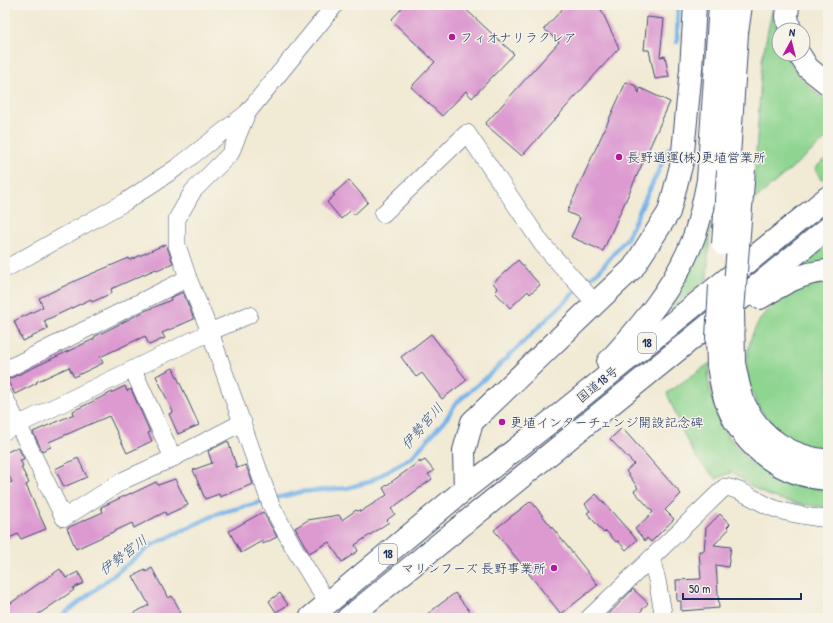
<svg xmlns="http://www.w3.org/2000/svg" width="833" height="623" font-family="'Patrick Hand','Klee One',sans-serif">
<style>
.green{fill:#8ed590;stroke:#548277}
.lines{fill:none;stroke-linecap:round;stroke-linejoin:round}
.stream{stroke:#75b2e8;stroke-width:4.5}
.building{fill:#dc9ad0}
.street-casing{stroke:#3b4b70;stroke-width:18}
.secondary-casing{stroke:#3b4b70;stroke-width:24}
.highway-casing{stroke:#3b4b70;stroke-width:24}
.street{stroke:#fff;stroke-width:17}
.secondary{stroke:#fff;stroke-width:22}
.highway{stroke:#fff;stroke-width:22}
.highway-bridge-casing{stroke:#3b4b70;stroke-width:24;stroke-linecap:butt}
.highway-bridge{stroke:#fff;stroke-width:22}
.poi-dot{fill:#b5179e;stroke:#f7f3e8;stroke-width:1.5}
.labels{text-anchor:middle;stroke-width:3;stroke-linejoin:round;paint-order:stroke}
.shield{fill:#f7f3e8;stroke:#5d6a87;stroke-width:1}
.shield-label{font-size:12px;font-weight:bold;fill:#1b2f5e}
.poi-label{font-size:13px;fill:#1b2f5e;stroke:#f7f3e8;text-anchor:start}
.street-label{font-size:13px;fill:#1b2f5e;stroke:#f7f3e8}
.water-label{font-size:14px;font-style:italic;fill:#365687;stroke:#f7f3e8}
</style>
<rect width="100%" height="100%" fill="#f7f3e8"/>
<filter id="ink" filterUnits="userSpaceOnUse"><feTurbulence type="fractalNoise" baseFrequency=".025" numOctaves="2"/><feDisplacementMap in="SourceGraphic" scale="8" xChannelSelector="R" yChannelSelector="G"/><feConvolveMatrix kernelMatrix="1 2 1 2 8 2 1 2 1" color-interpolation-filters="sRGB"/></filter>
<filter id="wash" filterUnits="userSpaceOnUse"><feTurbulence type="fractalNoise" baseFrequency=".012" numOctaves="4" result="noise"/><feDisplacementMap in="SourceGraphic" scale="16" xChannelSelector="R" yChannelSelector="G"/><feGaussianBlur stdDeviation="0.9" result="paint"/><feColorMatrix in="noise" values="0 0 0 0 0 0 0 0 0 0 0 0 0 0 0 0 0 1.4 0 .05"/><feComposite in="paint" operator="in"/></filter>
<g filter="url(#wash)">
<rect width="100%" height="100%" fill="#f1ead4"/>
<g class="green">
<path d="M772,10L779,40V54H786C795,73 811,90 828,102V137L753,201L762,60Z"/>
<polygon points="828,157 828,175 821,180 815,168"/>
<polygon points="711,216 707,279 660,317"/>
<polygon points="828,243 828,263 793,271"/>
<path d="M828,281V448C755,444 720,358 771,306C781,297 794,287 807,283C813,282 821,282 828,281Z"/>
<path d="M710,363L708,378L712,398L725,432L747,459L768,473L790,485L828,490V507C805,506 782,502 761,492C751,486 741,479 732,472L716,479L697,459L685,437L667,393Z"/>
</g>
<g class="lines">
<g class="stream">
<polyline points="677,42 678,5"/>
<polyline points="583,284 600,270 627,238 669,148"/>
<polyline points="273,499 300,492 347,488 369,482 412,457 446,419 456,403 489,375 578,289"/>
<polyline points="59,618 152,545 219,513 266,501"/>
</g>
</g>
<g id="blocks">
<g class="building">
<polygon points="405,5 461,5 514,54 472,98 466,91 442,116 411,87 435,62 391,20"/>
<polygon points="566,5 599,5 619,48 522,156 485,124 559,42 544,29"/>
<polygon points="647,17 664,19 660,57 665,56 669,77 655,79 649,50 644,50"/>
<polygon points="626,82 636,86 639,93 640,88 670,102 603,251 571,237 580,218 567,212"/>
<polygon points="349,180 368,202 354,215 350,211 341,219 327,202 335,195 333,194"/>
<polygon points="166,244 173,263 157,270 156,269 111,289 112,293 92,302 91,299 44,321 48,329 23,341 14,321 43,307 39,298 77,280 129,258 130,260"/>
<polygon points="518,260 540,285 530,294 528,291 510,308 495,292 498,289 493,283"/>
<polygon points="183,292 194,319 162,333 165,338 149,345 145,336 100,357 103,363 74,377 69,367 36,382 37,383 15,394 7,380 94,339 94,337 145,311 171,300 170,298"/>
<polygon points="431,334 467,380 442,399 422,373 416,377 401,357"/>
<polygon points="173,368 199,425 178,434 169,414 173,412 156,376"/>
<polygon points="125,386 127,391 131,389 150,432 148,433 152,441 127,453 109,416 49,442 51,447 42,451 33,432 74,414 73,411"/>
<polygon points="622,428 681,494 665,510 674,519 651,542 647,538 645,541 635,529 653,512 634,491 638,488 626,471 634,464 610,439"/>
<polygon points="228,441 237,468 246,465 253,484 220,497 219,494 205,499 193,470 212,463 208,451"/>
<polygon points="18,447 24,459 20,460 23,466 21,467 29,483 26,485 46,529 21,539 18,534 5,540 5,485 12,482 5,468 5,453"/>
<polygon points="78,458 87,477 64,487 55,469"/>
<polygon points="425,460 434,471 428,474 432,479 391,509 395,514 387,520 389,522 355,545 358,551 342,562 329,542 309,553 295,528 308,520 339,515 342,520 356,510 357,511 359,510 360,512 387,495 383,488 420,461 420,463"/>
<polygon points="175,479 188,505 166,515 165,512 134,528 132,523 76,549 67,528 103,512 101,507 131,493 131,494 156,482 158,485"/>
<polygon points="596,494 637,540 626,550 618,541 616,542 606,531 604,533 587,513 590,511 585,504"/>
<polygon points="531,501 598,585 561,614 494,530"/>
<polygon points="263,512 277,537 263,544 262,541 241,553 229,531"/>
<polygon points="720,514 730,524 727,527 729,529 714,545 731,547 728,567 716,565 719,608 681,611 681,601 677,601 676,580 701,579 699,551 704,551 706,528"/>
<polygon points="152,568 168,598 172,596 181,612 170,618 125,618 149,605 133,576 145,570 146,572"/>
<polygon points="60,569 66,578 78,572 84,583 73,588 74,590 33,618 5,618 5,607"/>
<polygon points="633,589 648,603 635,618 605,618"/>
<polygon points="280,593 288,605 276,612 269,601"/>
<polygon points="455,593 475,618 422,618"/>
</g>
</g>
</g>
<g filter="url(#ink)">
<use href="#blocks" fill-opacity="0" stroke="#3b4b70" stroke-width="1"/>
<g class="lines">
<defs>
<g id="street">
<polyline points="247,113 230,154 193,191 177,219 177,245 188,278 210,332 271,505 294,548 328,604"/>
<polyline points="383,214 467,133 542,244 596,304"/>
<polyline points="5,269 125,202 179,166 247,113 335,5"/>
<polyline points="5,370 188,278"/>
<polyline points="133,370 173,458"/>
<polyline points="5,398 64,518 124,480 173,458 243,422"/>
<polyline points="5,431 210,332 249,315"/>
<polyline points="651,558 657,580 664,618"/>
<path d="M589,618L725,487C743,489 758,503 776,509C793,515 811,517 828,519"/>
</g>
<polyline id="secondary" points="465,489 464,451 472,422 602,297 633,268 669,212 682,162 691,69 695,5"/>
<g id="highway">
<polyline points="788,5 787,17 790,30"/>
<polyline points="799,54 808,68 828,84"/>
<polyline points="728,171 737,33 741,5"/>
<path d="M760,298C781,285 802,272 828,271"/>
<path d="M608,362C640,327 674,288 692,242C700,222 704,201 708,180L720,5"/>
<path d="M734,363C737,377 739,392 745,405C761,439 792,457 828,461"/>
<path d="M718,365C720,379 722,393 728,407C745,449 783,476 828,479"/>
<polyline points="310,618 465,489 559,415 828,197"/>
<polyline points="348,618 828,228"/>
</g>
</defs>
<use href="#street" class="street-casing"/>
<use href="#secondary" class="secondary-casing"/>
<use href="#highway" class="highway-casing"/>
<use href="#street" class="street"/>
<use href="#secondary" class="secondary"/>
<use href="#highway" class="highway"/>
<defs>
<g id="highway-bridge">
<polyline points="723,244 728,171"/>
<polyline points="734,363 733,311 744,169"/>
<polyline points="718,365 717,337 720,286"/>
</g>
</defs>
<use href="#highway-bridge" class="highway-bridge-casing"/>
<use href="#highway-bridge" class="highway-bridge"/>
</g>
</g>
<g class="poi-dot">
<circle cx="452" cy="37" r="4"/>
<circle cx="619" cy="157" r="4"/>
<circle cx="502" cy="422" r="4"/>
<circle cx="554" cy="568" r="4"/>
</g>
<g class="labels">
<g class="shield">
<rect x="638" y="333" width="18" height="20" rx="3"/>
<rect x="379" y="544" width="18" height="20" rx="3"/>
</g>
<g class="shield-label">
<text x="647" y="347">18</text>
<text x="388" y="558">18</text>
</g>
<g class="poi-label">
<text x="460" y="42">フィオナリラクレア</text>
<text x="627" y="162">長野通運(株)更埴営業所</text>
<text x="510" y="427">更埴インターチェンジ開設記念碑</text>
<text x="546" y="573" text-anchor="end">マリンフーズ 長野事業所</text>
</g>
<g class="street-label">
<text transform="translate(597 384) rotate(-39)" y="5">国道18号</text>
</g>
<g class="water-label">
<text transform="translate(422 426) rotate(-49)" y="5">伊勢宮川</text>
<text transform="translate(123 555) rotate(-37)" y="5">伊勢宮川</text>
</g>
</g>
<rect width="833" height="623" fill="none" stroke="#f7f3e8" stroke-width="20"/>
<g transform="translate(791 42) rotate(7)"><circle r="19" fill="#f7f3e8" stroke="#9fa5b1"/>
<path d="M0-3L7 15L0 10L-7 15Z" fill="#b5179e"/>
<text y="-6" font-size="11" font-weight="bold" text-anchor="middle" fill="#1b2f5e">N</text>
</g>
<path d="M683 593v6h118v-6" fill="none" stroke="#1b2f5e" stroke-width="2"/>
<text x="689" y="593" font-size="12" fill="#1b2f5e" stroke="#f7f3e8" stroke-width="3" paint-order="stroke">50 m</text>
</svg>
